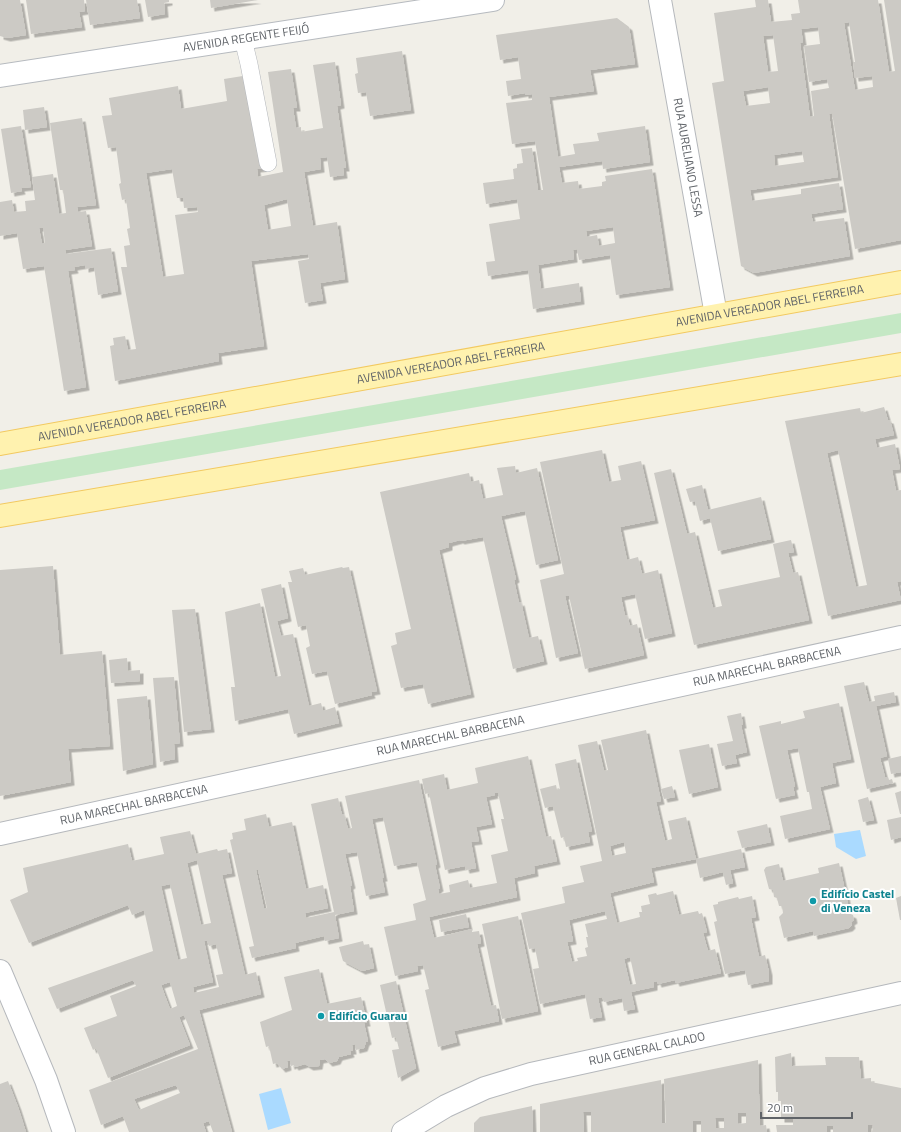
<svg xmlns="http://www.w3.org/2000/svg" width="901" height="1132" font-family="'Titillium Web',sans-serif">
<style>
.green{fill:#c5e8c5}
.water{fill:#aadaff}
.building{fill:#cccac5;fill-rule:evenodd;filter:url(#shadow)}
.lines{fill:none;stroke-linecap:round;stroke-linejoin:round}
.service-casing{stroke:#b5b8bc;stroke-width:18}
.minor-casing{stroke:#b5b8bc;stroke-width:24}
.tertiary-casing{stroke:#b5b8bc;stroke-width:24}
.secondary-casing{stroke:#b6babf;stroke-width:24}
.primary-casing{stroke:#f2c960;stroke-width:24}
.service{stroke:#fff;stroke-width:17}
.minor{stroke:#fff;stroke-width:22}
.tertiary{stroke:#fff;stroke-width:22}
.secondary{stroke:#fff;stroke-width:22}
.primary{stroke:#fff2af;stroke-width:22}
.culture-dot{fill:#0f9aa8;stroke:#fff;stroke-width:1.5}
.labels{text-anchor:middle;stroke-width:4;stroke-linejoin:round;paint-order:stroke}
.street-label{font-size:12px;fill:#5f6368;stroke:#fff}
.culture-label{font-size:12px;font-weight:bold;fill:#0d838f;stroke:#fff;text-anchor:start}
</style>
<defs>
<filter id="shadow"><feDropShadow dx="3.5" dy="3.5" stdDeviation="0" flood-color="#0004"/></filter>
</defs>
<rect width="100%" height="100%" fill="#f1efe8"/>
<polygon class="green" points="901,313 901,333 0,490 0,470"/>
<g class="water">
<polygon points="860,830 866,856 856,859 836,847 834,834"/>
<polygon points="281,1088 291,1123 268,1130 259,1094"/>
</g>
<g class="building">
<polygon points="0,0 20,0 26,35 7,38 0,36"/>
<polygon points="26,0 84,0 85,11 79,12 82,27 31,34"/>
<polygon points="86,0 137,0 140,18 90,25"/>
<polygon points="145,0 169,0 169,2 164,3 165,14 148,17"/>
<polygon points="210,0 258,0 211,8"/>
<path d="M755,0H768L771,22L792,20L791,14L800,13L798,0H878L889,72L895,71L884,0H901V240L855,249L832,113L829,114L838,177L750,190L752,201L801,194V189L839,183L843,209L811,214L813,222L844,218L850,256L754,273L741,266L712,83L724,81L714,13L756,7ZM849,22L855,62H853L855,78L872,76L873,87L855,90L844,23ZM818,27L820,44L804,46L809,82L827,79L829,88L811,91L814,116L810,117L800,43L803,42L801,29ZM773,35L778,71L768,72L763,36ZM768,87L770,103L746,106L743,91ZM802,151L804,162L775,166L774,155Z"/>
<path d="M617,18L629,27L635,64L590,70L594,91L549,97L558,157L575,154L573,144L599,141L597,133L645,126L650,162L603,169L602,161L559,167L562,183L578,181L579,189L602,186V182L606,181L605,176L652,169L670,287L616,295L610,255L579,260L577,249L573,250L574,259L538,265L541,289L579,283L581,301L533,309L528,270L488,276L486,262L495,261L489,224L520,219L517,199L486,204L483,183L514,179L513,169L517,168V164L523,163L521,149L532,148L538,190H543L535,141L512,144L506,103L532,100V94L525,95V93L508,96L506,81L521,79L518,57L500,60L496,35ZM613,227L615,243L599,246L597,235L587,237L586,231Z"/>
<polygon points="402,51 411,110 370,116 366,92 358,93 355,74 358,73 356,58"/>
<path d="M335,62L341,105L337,106L346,168H343L344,175L330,177L327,157L320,158L321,169L304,172L313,226L337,222L345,279L320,283L323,300L305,303L298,261L309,259L308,254L251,261L264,346L218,353L219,361L115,381L110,346L114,345L113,338L125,336L128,350L136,349L121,267H127L124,246L130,245L127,229L130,228L126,199L122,200L119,184L121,183L116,147L108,148L102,116L112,115L109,98L178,86L181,109L227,101L224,79L249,75L264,168L257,169L258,177L283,172L268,72L291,69L297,108H293L296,128L301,127V132L323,128L313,65ZM172,169L177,198H183L184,208L197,207L198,212L175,215L184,274L163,277L146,173ZM287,199L291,226L268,230L264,205Z"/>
<polygon points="44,107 47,127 25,130 23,110"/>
<path d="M82,118L96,205L77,207L78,212L86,211L92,246L65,250L66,254L111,248L118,291L98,295L94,267L85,269V265L74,267L75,270L68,271L86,387L64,391L44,266L23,269L17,233L0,236V202L12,200L14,212L26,211L25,201L35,200L32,177L53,174L59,214L66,213L63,190H60L50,123ZM39,228H43L45,243L42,244Z"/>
<polygon points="21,126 31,187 21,188 22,191 11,193 1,129"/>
<path d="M884,407L888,420H890L894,435L875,439L877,448L895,444L900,469L892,470L896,491L901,490V581L897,582L901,600L828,616L785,421L860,408L861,413ZM838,450L867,585L856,587L827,453Z"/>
<polygon points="602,450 609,482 621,480 618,466 641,461 655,520 620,527 627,560 638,557 642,574 658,570 672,633 645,639 635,594 621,597 625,616 627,615 630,626 637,624 644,655 585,669 569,596 565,596 578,653 556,658 540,580 564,574 540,462"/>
<polygon points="515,466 516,473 537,468 558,560 536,565 525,511 501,516 516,579 514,580 519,603 521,602 529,638 538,636 544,661 513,669 483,537 461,541 460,540 449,543 449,547 439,550 471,694 428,704 423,684 401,688 391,646 397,644 395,633 411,629 380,492 469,473 471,482 479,480 483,499 503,495 497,468"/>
<polygon points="671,469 687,534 695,532 713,608 722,606 718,590 780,577 773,544 791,540 794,552 788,553 793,573 798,572 809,620 694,645 654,473"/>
<polygon points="702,485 708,510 761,497 771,539 718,551 710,518 700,521 695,501 690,502 686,489"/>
<polygon points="53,566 60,655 102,651 110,746 68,749 71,782 0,796 0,570"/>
<polygon points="342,567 343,568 349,567 377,691 371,692 372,695 335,704 327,671 312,674 306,648 310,646 306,625 298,627 288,582 292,582 289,571 303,568 305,575"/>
<polygon points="281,584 288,618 277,621 281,636 293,634 309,706 321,703 323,711 335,707 339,723 294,734 288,709 235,721 231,687 235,687 225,612 260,603 275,677 281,676 261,589"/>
<polygon points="195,609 211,729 184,732 172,610"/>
<polygon points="127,658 128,671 140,670 140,681 111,683 109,660"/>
<polygon points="174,677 180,743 174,744 175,759 160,762 153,678"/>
<polygon points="864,682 869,702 875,701 874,696 894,692 896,702 876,706 887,756 880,758 885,777 888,777 889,780 892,779 893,783 867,789 844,686"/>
<polygon points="147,696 153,764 123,771 117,699"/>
<polygon points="839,703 851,759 832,763 836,783 820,787 830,829 785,839 780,816 812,809 809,792 807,792 798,748 787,750 795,786 793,787 795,795 776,799 759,726 781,721 781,724 805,718 803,711"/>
<polygon points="741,713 743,725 741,725 747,752 735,755 737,763 722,766 717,744 733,741 727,716"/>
<path d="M646,730L661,801L656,802L665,841L672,839L668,821L686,817L696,859L651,868L654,882L610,893L617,923L640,917L639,912H642L641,906L650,904L648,895L656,893L657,895L673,891L679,915L698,911L699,914L702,913L707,932L703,933L708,951L715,949L721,973L676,983L675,980L658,984L657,981L654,982V987L631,992L635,1009L624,1011L622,998L604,1002L602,997L598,998L602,1017L590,1019L585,994L540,1004L533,969L539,968L535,948L529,949L521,913L565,903L562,887L584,882L580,866L602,861L578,745L597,741L604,771L608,770L601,740ZM624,842L626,853L612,856L610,846ZM605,911L607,919L585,924L588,937H586L588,947L585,948L587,956L577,958L578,961L572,962L567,942L573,941L569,920ZM630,957L636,984L630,985L624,959Z"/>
<polygon points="709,744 718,787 689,794 679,750"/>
<path d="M528,756L546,837L551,836L557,861L534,866L535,873L514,878L517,897L429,917L434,938L472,929V932L479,931L481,943L477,944L491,1006L496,1005L499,1021L454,1031L457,1042L438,1047L425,990L429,989L423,965L417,966L418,971L395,976L384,927L416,920L413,904L426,900L417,862L394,866L383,817L372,819L384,878H382L385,892L366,896L357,852L345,854L352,885L350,886L354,911L335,915L339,938L325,941L324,936L295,943L296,948L252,958L249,947L254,946L230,840L233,839L232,833L246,830L244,819L266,814L269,827L292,822L306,889L323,885L328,908L305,913L306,918L334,912L311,804L338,798L342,815L344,814L348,829L352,828L345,796L419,780L437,864L435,865L440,888L438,889L439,894L450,892L449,885L468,880L470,888L497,883L491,855L508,851L501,819H504L498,793H494L495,795L486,797L492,824L476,827L479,841L471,842L476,868L466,870L465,866L445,870L429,793L425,794L422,779L444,774L447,790L478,783L475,768ZM256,870H258L267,908L264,909Z"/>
<polygon points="901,756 901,772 891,774 888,759"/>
<polygon points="576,759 592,831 588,832 590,842 566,847 564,837 561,838 553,806 545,808 540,789 556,785 557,790 560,789 555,764"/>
<polygon points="672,786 675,797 664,799 661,789"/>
<polygon points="901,791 901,814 900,814 895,793"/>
<polygon points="868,797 874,820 863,822 858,800"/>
<polygon points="901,817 901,837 891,840 887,820"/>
<polygon points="767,824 771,842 742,848 737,831"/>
<path d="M190,831L196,854L217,849L218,851L227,849L232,873L222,875L245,975L256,972L261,994L199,1010L232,1132H213L209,1121L203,1123L206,1132H129L123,1116L101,1125L89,1090L198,1049L184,1015L179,1017L190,1045L108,1078L96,1048L93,1050L84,1028L117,1016L110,996L136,986L133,980L57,1009L48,988L153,951L144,910L132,915L128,905L29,943L10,900L28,892L23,868L128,844L132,861L164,854L160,837ZM197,860L211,923L201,925L187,863ZM170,884L187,958L178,960L161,886ZM204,941H207L209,946L216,944L223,974L216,975L219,987L194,993L193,987L213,982ZM170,982L177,1006L170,1009L161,985ZM176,1085L180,1093L139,1110L134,1099Z"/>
<polygon points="741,849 745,867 730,870 733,883 726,885 723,872 700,878 696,859"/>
<polygon points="839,863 848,904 844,905 846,912 853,915 854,920 851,922 852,925 849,928 814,936 813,931 784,938 779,917 783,913 782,906 779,906 777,898 774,897 773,890 769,889 764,870 766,867 779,864 783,881 819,873 818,868"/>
<polygon points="752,896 756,917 751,918 759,957 765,955 769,972 769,981 748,985 745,970 725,974 714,922 717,921 713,905 718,904 718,902 738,897 739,899"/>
<polygon points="901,896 901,920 900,920 896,898"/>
<polygon points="466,914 469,927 441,932 439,920"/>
<polygon points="518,916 538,1011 502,1019 482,924"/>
<polygon points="363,941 364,945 369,944 374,968 362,971 343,961 339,947"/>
<polygon points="319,969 327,1004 361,997 367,1023 364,1023 368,1041 366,1042 364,1048 356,1050 355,1044 352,1045 353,1051 350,1051 351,1054 339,1057 337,1061 329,1063 325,1059 320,1060 319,1066 310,1067 305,1064 295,1067 294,1065 291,1066 290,1061 287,1061 288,1067 282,1069 277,1063 273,1064 269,1046 266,1047 260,1022 292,1010 284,977"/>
<polygon points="396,981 416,1068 398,1078 392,1050 399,1049 396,1037 392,1038 380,985"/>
<polygon points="791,1053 792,1066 826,1065 825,1057 859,1057 861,1079 871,1078 871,1082 901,1088 901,1132 872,1132 873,1125 868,1125 868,1132 833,1132 833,1126 827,1126 827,1132 777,1132 776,1125 793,1125 793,1119 781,1119 781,1101 778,1101 778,1092 776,1092 775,1057"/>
<path d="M758,1060L760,1126L766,1125L767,1132H701V1121H693V1132H591V1112H583L584,1132H540V1104L661,1080L662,1123H666L664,1079ZM738,1113H746V1123L738,1124ZM715,1118H724V1128H716Z"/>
<polygon points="8,1081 18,1107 26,1132 0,1132 0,1084"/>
<polygon points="532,1106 533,1132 474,1132 474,1123 480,1117"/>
</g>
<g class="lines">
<defs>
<polyline id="service" points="243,39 249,64 268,163"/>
<g id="minor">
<path id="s1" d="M660,0L716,315"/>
<polyline points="0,971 46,1080 64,1132"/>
<path id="s2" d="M403,1132L446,1106L485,1088L531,1074L901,993"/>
</g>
<g id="tertiary">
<path id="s3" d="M0,834L901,637"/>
</g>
<g id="secondary">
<path id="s4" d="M0,76L493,0"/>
</g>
<g id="primary">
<path id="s5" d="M0,444L901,282"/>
<polyline points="0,516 901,364"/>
</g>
</defs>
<use href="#service" class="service-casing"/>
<use href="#minor" class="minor-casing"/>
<use href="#tertiary" class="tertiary-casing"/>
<use href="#secondary" class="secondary-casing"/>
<use href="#primary" class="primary-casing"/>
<use href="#service" class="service"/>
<use href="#minor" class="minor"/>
<use href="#tertiary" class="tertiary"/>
<use href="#secondary" class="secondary"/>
<use href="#primary" class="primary"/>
</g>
<g class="culture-dot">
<circle cx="813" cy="901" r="4"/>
<circle cx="321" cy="1016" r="4"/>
</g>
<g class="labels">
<g class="street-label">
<text dy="4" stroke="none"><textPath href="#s4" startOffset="249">AVENIDA REGENTE FEIJÓ</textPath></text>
<text dy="4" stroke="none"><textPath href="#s1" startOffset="160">RUA AURELIANO LESSA</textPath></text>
<text dy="4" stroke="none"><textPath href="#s5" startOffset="782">AVENIDA VEREADOR ABEL FERREIRA</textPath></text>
<text dy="4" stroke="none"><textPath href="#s5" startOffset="458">AVENIDA VEREADOR ABEL FERREIRA</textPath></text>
<text dy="4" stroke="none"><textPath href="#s5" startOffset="134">AVENIDA VEREADOR ABEL FERREIRA</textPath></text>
<text dy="4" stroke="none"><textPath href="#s3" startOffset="785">RUA MARECHAL BARBACENA</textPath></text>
<text dy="4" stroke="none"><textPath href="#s3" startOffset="461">RUA MARECHAL BARBACENA</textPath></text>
<text dy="4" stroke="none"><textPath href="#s3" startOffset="137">RUA MARECHAL BARBACENA</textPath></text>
<text dy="4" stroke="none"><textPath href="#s2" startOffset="260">RUA GENERAL CALADO</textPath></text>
</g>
<g class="culture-label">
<text x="821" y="898">Edifício Castel<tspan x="821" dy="14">di Veneza</tspan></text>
<text x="329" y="1020">Edifício Guarau</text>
</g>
</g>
<path d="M761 1112v6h91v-6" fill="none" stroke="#5f6368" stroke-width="2"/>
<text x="767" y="1112" font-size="12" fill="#5f6368" stroke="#ffffff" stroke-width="3" paint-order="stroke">20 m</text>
</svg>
